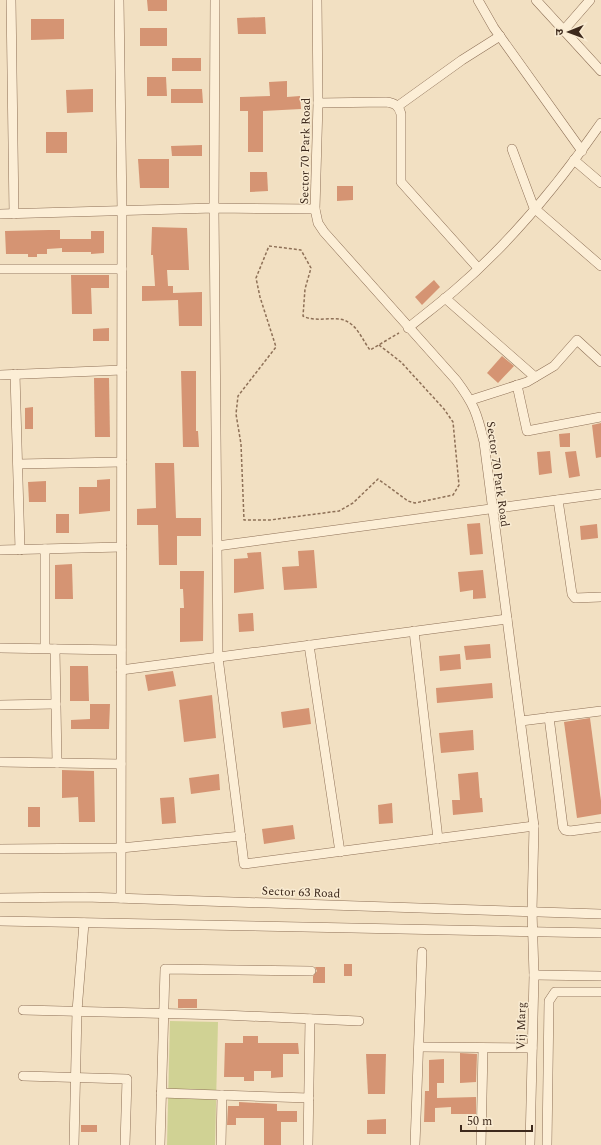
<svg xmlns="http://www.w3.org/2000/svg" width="601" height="1145" font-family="Spectral,'Noto Sans Devanagari',serif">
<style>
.green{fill:#d0d294}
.building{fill:#d59473}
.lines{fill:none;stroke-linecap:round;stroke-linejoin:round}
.minor-casing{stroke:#8e7057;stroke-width:10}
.path{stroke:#8e7057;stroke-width:1.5;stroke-dasharray:3 2;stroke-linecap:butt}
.minor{stroke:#fceed6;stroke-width:9}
.labels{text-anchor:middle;stroke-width:3;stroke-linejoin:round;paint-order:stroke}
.street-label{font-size:12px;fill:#3d291c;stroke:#f9ebd2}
</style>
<rect width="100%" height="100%" fill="#f2e0c2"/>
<polygon class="green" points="170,1021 218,1022 215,1145 167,1145"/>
<g class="building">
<polygon points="147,0 167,0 167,11 148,11"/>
<polygon points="265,17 266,34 238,34 237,18"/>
<polygon points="31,19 64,19 64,39 31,40"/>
<rect x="140" y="28" width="27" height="18"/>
<rect x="172" y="58" width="29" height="13"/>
<polygon points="147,77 166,77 167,96 147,96"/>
<polygon points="287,81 287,97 300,96 301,109 263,111 263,152 248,152 248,111 240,111 240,97 270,96 269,82"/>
<polygon points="93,89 93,112 67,113 66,90"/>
<polygon points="171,89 202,89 203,103 171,103"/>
<rect x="46" y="132" width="21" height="21"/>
<polygon points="202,145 202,156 172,156 171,146"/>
<polygon points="138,159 169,159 169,188 140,188"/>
<polygon points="250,172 267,172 268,191 250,192"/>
<polygon points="337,186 353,186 353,200 337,201"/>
<polygon points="152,227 187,228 189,270 167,270 168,286 173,286 173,293 202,292 202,326 179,326 178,300 142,301 142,286 155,286 153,255 151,255"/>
<polygon points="49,230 60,230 60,239 91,239 91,231 104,231 104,253 91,254 91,252 62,252 62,248 47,249 47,254 37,254 37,257 28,257 28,254 6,254 5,231"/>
<polygon points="71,275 109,275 109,288 91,288 92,314 72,314"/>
<polygon points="434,280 440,287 422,305 415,297"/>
<polygon points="109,328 109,341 93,341 93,329"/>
<polygon points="502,356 514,366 498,383 487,373"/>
<polygon points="181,371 196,371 196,431 198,431 199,447 183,447"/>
<polygon points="94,378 109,378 110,437 95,437"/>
<polygon points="33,407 33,429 25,429 25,408"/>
<polygon points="601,423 601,457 596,458 592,425"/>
<polygon points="570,433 570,447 560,447 559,434"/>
<polygon points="550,451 552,473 539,475 537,452"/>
<polygon points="576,451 580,476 569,478 565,452"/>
<polygon points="155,463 174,463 176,518 201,518 201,536 177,536 177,565 159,565 158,525 137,525 137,509 156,508"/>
<polygon points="110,479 110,511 79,514 79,487 97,487 97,480"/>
<polygon points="46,481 46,502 29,502 28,482"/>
<rect x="56" y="514" width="13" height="19"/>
<polygon points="480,523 483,554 470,555 467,524"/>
<polygon points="597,524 598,538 581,540 580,526"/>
<polygon points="314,550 317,588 284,590 282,567 299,566 298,551"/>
<polygon points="261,552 264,589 234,593 234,559 248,558 247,553"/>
<polygon points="72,564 73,599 55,599 55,565"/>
<polygon points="483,570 486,598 473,599 473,590 460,592 458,572"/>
<polygon points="180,571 204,571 203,641 180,642 180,608 184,608 183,589 180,589"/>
<polygon points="253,613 254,631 239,632 238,614"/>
<polygon points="490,644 491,658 466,660 464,646"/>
<polygon points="460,654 461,669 440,671 439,656"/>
<polygon points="70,666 88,666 89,701 70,701"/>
<polygon points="173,671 176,686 148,691 145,675"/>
<polygon points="492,683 493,698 437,703 436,688"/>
<polygon points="212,695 216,738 184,742 179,700"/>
<polygon points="90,704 110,704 109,729 71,729 71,720 90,719"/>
<polygon points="309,708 311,724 283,728 281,712"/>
<polygon points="590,718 601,801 601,814 577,818 564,722"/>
<polygon points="473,730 474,750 441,753 439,733"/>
<polygon points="62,770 94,771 95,822 79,822 78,797 62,798"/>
<polygon points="478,772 480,798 482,798 483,812 453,815 452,800 460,800 458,774"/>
<polygon points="219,774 220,790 191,794 189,778"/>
<polygon points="174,797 176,823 162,824 160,798"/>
<polygon points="392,803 393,823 379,824 378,805"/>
<rect x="28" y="807" width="12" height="20"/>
<polygon points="293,825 295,839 264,844 262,829"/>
<rect x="344" y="964" width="8" height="12"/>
<polygon points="315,967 325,967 325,983 313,983 313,976 317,971"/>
<rect x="178" y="999" width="19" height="9"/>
<polygon points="243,1036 258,1036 258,1043 298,1043 299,1054 283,1054 283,1077 271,1078 271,1071 254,1071 254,1081 244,1081 244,1077 224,1077 225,1043 243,1043"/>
<polygon points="460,1053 477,1054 476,1082 460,1083"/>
<polygon points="366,1054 386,1054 385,1094 368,1094"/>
<polygon points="444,1059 444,1083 437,1083 437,1098 476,1097 476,1114 451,1114 451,1107 435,1108 435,1122 424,1122 425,1091 429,1091 429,1060"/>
<polygon points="239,1102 277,1104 277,1111 297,1111 297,1122 281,1122 281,1145 264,1145 264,1118 236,1118 236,1125 227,1125 228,1106 239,1106"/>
<polygon points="386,1119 386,1134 367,1134 367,1120"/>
<rect x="81" y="1125" width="16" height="7"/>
</g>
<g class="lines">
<defs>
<g id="minor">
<polyline points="11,0 14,214"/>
<polyline points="119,0 122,211 121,898"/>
<polyline points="215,0 214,208 218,657 244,864 534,826"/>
<path d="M317,0L318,103L315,209L318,223L324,232L456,380C474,404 477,413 484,442L534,826L532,911L534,975L530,1145"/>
<polyline points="478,0 494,28 582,151"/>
<polyline points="536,0 601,71"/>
<polyline points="563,31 590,0"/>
<path d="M318,103L386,102C395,103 399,106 401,114V182L478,268"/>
<polyline points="398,106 462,60 500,36"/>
<polyline points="512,149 534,208 601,266"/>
<polyline points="574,160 601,183"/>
<polyline points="0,214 214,208 315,209"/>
<polyline points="0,269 122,269"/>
<polyline points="445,298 535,377"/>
<path d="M408,328C424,315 440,303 455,290C510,243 560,182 601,123"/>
<polyline points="15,374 20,550"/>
<polyline points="0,375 122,370"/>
<polyline points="517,385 527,431 601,417"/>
<polyline points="471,400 527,382 554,366 577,340 601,362"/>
<polyline points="18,464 122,462"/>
<polyline points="558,500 572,594 575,598 601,597"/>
<polyline points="217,546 601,494"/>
<polyline points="45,549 45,648"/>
<polyline points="0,550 122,547"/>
<polyline points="414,631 438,839"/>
<polyline points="309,645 340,852"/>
<polyline points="0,648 121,650"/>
<polyline points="55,649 57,763"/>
<polyline points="121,670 507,619"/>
<polyline points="0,705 56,704"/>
<polyline points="549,717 563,827 565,830 570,831 601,827"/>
<polyline points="521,721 601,711"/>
<polyline points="0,762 121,764"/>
<polyline points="0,849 121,848 241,836"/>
<polyline points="0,898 85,897 601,914"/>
<polyline points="0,921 601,933"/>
<polyline points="534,975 601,976"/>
<polyline points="23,1010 224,1015 359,1021"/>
<polyline points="419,1047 532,1048"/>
<polyline points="23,1076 127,1079 125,1145"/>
<polyline points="161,1093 309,1098"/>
<polyline points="74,1145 77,1011 84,923"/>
<polyline points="160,1145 165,969 311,971"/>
<polyline points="221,1145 222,1095"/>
<polyline points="308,1145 310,1019"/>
<polyline points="415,1145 422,952"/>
<polyline points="481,1145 483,1048"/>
<polyline points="547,1145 549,1001 555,992 601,992"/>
</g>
</defs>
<use href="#minor" class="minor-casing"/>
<path class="path" d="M379,345L401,362L444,409L453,422L459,485L453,495L415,503L408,501L378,479L353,503L339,511L270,520H244L241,444L236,414L238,396L276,347L260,297L256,278L269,246L301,250L311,268L305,289L303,316C318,324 338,313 351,324C359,330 364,342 370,350L399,333"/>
<use href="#minor" class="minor"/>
</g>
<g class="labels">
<g class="street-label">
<text transform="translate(305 151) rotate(-89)" y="4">Sector 70 Park Road</text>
<text transform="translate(498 474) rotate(82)" y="4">Sector 70 Park Road</text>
<text transform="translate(301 892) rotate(2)" y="4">Sector 63 Road</text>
<text transform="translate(521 1026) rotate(-89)" y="4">Vij Marg</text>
</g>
</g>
<g transform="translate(569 32) rotate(269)" stroke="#f9ebd2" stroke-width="3" paint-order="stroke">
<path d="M0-3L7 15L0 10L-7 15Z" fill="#3d291c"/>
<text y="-6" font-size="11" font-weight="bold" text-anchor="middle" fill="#3d291c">उ</text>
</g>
<path d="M461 1125v6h71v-6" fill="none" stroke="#3d291c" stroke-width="2"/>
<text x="467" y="1125" font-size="12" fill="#3d291c" stroke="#f9ebd2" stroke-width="3" paint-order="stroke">50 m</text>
</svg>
